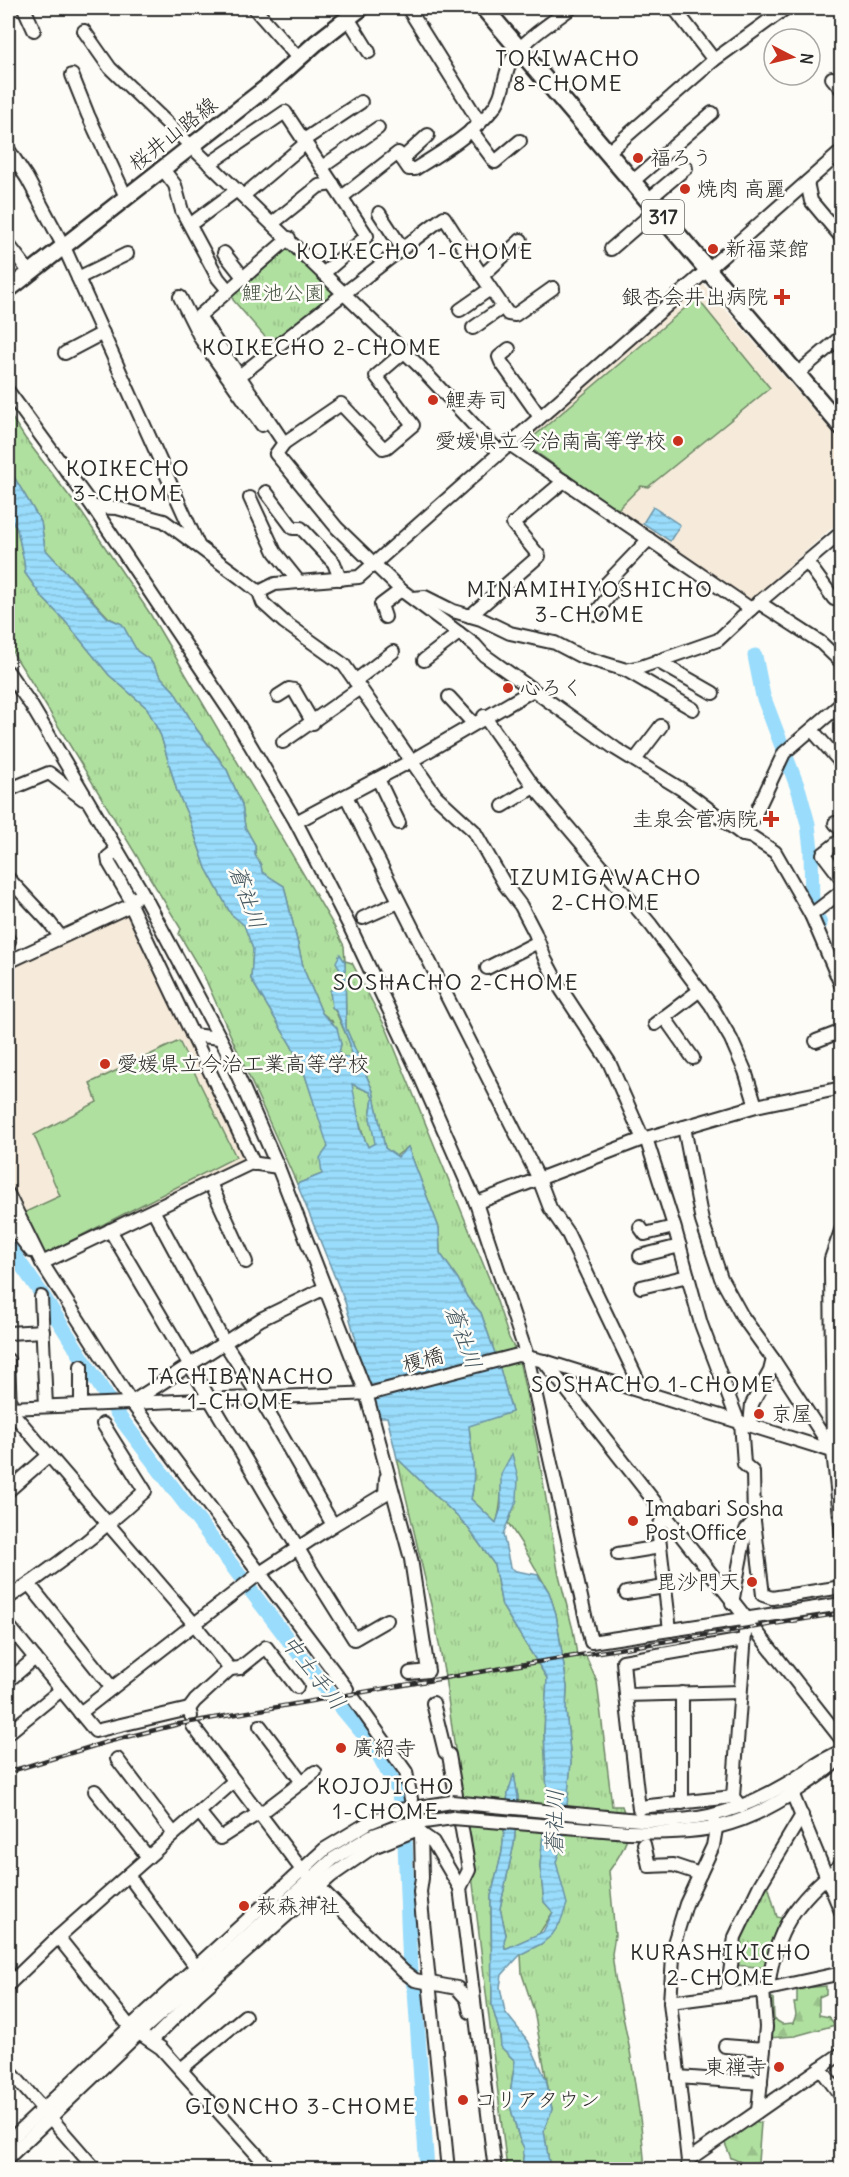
<svg xmlns="http://www.w3.org/2000/svg" width="849" height="2177" font-family="Delius,'Klee One',sans-serif">
<style>
.built{fill:#f6ebda}
.grass{fill:url(#grass-tufts);stroke:#6e8666;stroke-width:1.5}
.forest{fill:url(#forest-firs);stroke:#6e8666;stroke-width:1.5}
.pitch{fill:#b0e0a0;stroke:#6e8666;stroke-width:1.5}
.water{fill:url(#water-rules);stroke:#6d95a8;stroke-width:1.5;fill-rule:evenodd}
.lines{fill:none;stroke-linecap:round;stroke-linejoin:round}
.river{stroke:#99dcfb;stroke-width:15}
.minor-casing{stroke:#2b2b2b;stroke-width:16}
.major-casing{stroke:#2b2b2b;stroke-width:20}
.highway-casing{stroke:#2b2b2b;stroke-width:21}
.minor{stroke:#fdfcf7;stroke-width:12}
.major{stroke:#fdfcf7;stroke-width:15}
.highway{stroke:#fdfcf7;stroke-width:16}
.rail-casing{stroke:#2b2b2b;stroke-width:4.5}
.rail{stroke:#fdfcf7;stroke-width:2;stroke-dasharray:7;stroke-linecap:butt}
.minor-bridge-casing{stroke:#2b2b2b;stroke-width:16;stroke-linecap:butt}
.minor-bridge{stroke:#fdfcf7;stroke-width:12}
.poi-dot{fill:#c8321e;stroke:#fdfcf7;stroke-width:2}
.labels{text-anchor:middle;stroke-width:5;stroke-linejoin:round;paint-order:stroke}
.shield{fill:#fdfcf7;stroke:#6a6a68;stroke-width:1.5}
.shield-label{font-size:20px;font-weight:bold;fill:#2b2b2b}
.street-label{font-size:21px;fill:#2b2b2b;stroke:#fdfcf7}
.poi-label{font-size:21px;fill:#2b2b2b;stroke:#fdfcf7;text-anchor:start}
.park-label{font-size:21px;fill:#4c5848;stroke:#fdfcf7}
.neighbourhood-label{font-size:22px;letter-spacing:1.5px;fill:#2b2b2b;stroke:#fdfcf7}
.water-label{font-size:22px;font-style:italic;fill:#46575f;stroke:#fdfcf7}
</style>
<defs>
<pattern id="grass-tufts" width="24" height="20" patternUnits="userSpaceOnUse" patternTransform="scale(1.5)"><rect width="24" height="20" fill="#b0e0a0"/><path d="M3 7l-1-3M5 7V3M7 7l1-3M15 17l-1-3M17 17v-4M19 17l1-3" fill="none" stroke="#98c08a"/></pattern>
<pattern id="forest-firs" width="22" height="20" patternUnits="userSpaceOnUse" patternTransform="scale(1.5)"><rect width="22" height="20" fill="#b0e0a0"/><path d="M5 1l3.5 6h-7zM16 11l3.5 6h-7z" fill="#98c08a"/></pattern>
<pattern id="water-rules" width="6" height="5" patternUnits="userSpaceOnUse" patternTransform="scale(1.5)"><rect width="6" height="5" fill="#99dcfb"/><path d="M0 2.5h6" fill="none" stroke="#84bdd7"/></pattern>
</defs>
<rect width="100%" height="100%" fill="#fdfcf7"/>
<filter id="ink" filterUnits="userSpaceOnUse"><feTurbulence type="fractalNoise" baseFrequency=".0167" numOctaves="2"/><feDisplacementMap in="SourceGraphic" scale="12" xChannelSelector="R" yChannelSelector="G"/><feConvolveMatrix kernelMatrix="1 2 1 2 8 2 1 2 1" color-interpolation-filters="sRGB"/></filter>
<g filter="url(#ink)">
<g class="built">
<polygon points="700,280 841,442 841,520 746,604 515,440"/>
<polygon points="129,912 249,1160 44,1257 8,1188 8,969"/>
</g>
<g class="grass">
<polygon points="289,243 338,292 272,345 233,300 232,293"/>
<path d="M8,412L25,438L82,513L149,612L334,926L344,946L345,961L352,963L387,1030L491,1283L509,1338L518,1355L537,1445L558,1571L573,1630L577,1655L585,1654L597,1682L612,1806H622C633,1836 626,1847 609,1871L615,1935L612,1954L615,1977L630,2051L641,2125L645,2169H550L544,2130L552,2109L534,2011L522,1974L521,1954L541,1944L560,1923L552,1862L564,1827L571,1762L566,1711L567,1687L556,1614L549,1592L521,1543L508,1523C519,1495 520,1484 512,1455C495,1479 506,1497 496,1523L471,1499C477,1475 471,1451 469,1425L512,1412L499,1365L481,1313L467,1297L458,1279L440,1253L439,1228L408,1147L396,1156L385,1148L373,1091L346,1028L345,962L337,984L330,991L332,1007L336,1012L350,1044L351,1058L341,1056L339,1053L341,1044L332,1021L322,1013L304,970L284,886L262,873L261,865L255,855V845L245,827L242,805L227,770L195,727L174,691L160,676L150,660L137,651L122,624L109,618L45,549L41,522L8,467Z"/>
<polygon points="8,513 17,529 24,561 25,573 42,597 65,621 109,675 147,708 161,736 177,791 189,818 206,868 231,914 244,924 253,949 251,979 291,1045 305,1075 329,1147 322,1174 297,1184 204,976 179,934 181,929 37,691 8,645"/>
<path d="M349,1083L370,1092L373,1098L370,1118L376,1144L368,1147C359,1127 356,1104 349,1083Z"/>
<polygon points="397,1458 466,1525 494,1564 502,1606 547,1678 544,1733 547,1790 540,1866 544,1902 553,1912 539,1934 505,1949 504,1941 506,1934 500,1908 514,1844 518,1797 514,1776 508,1793 502,1852 491,1896 492,2006 500,2034 501,2047 515,2061 509,2102 519,2138 524,2148 522,2169 507,2169 469,1850 445,1677 435,1622"/>
<polygon points="767,1881 777,1917 785,1919 769,1968 734,1965 738,1937"/>
</g>
<g class="forest">
<polygon points="826,1986 826,1994 819,1997 819,2015 829,2017 835,2025 795,2036 768,2038 766,1998 773,1998 774,2019 782,2024 793,2023 796,2015 794,2003 797,2003 797,1991 803,1988"/>
<polygon points="752,2120 761,2123 758,2162 743,2163 731,2158 724,2141"/>
</g>
<g class="pitch">
<polygon points="697,298 770,388 648,487 641,486 617,510 525,444"/>
<polygon points="179,1041 236,1157 45,1254 23,1213 60,1196 34,1135 97,1102 90,1083"/>
</g>
<g class="water">
<path d="M8,467L41,522L45,549L108,618L122,624L137,651L150,660L160,676L174,691L195,727L227,770L242,805L245,827L255,845V855L261,865L262,872L284,886L304,970L322,1013L337,1028L341,1044L339,1053L341,1056L351,1058L350,1044L337,1012L332,1007L330,991L337,984L342,974L336,962L340,954L345,962L346,1028L373,1091L385,1148L398,1157L408,1147L439,1228L440,1253L458,1279L467,1297L481,1313L499,1365L512,1412L469,1426C471,1451 477,1475 471,1499L496,1523L501,1508V1474L512,1454L518,1478L517,1500L503,1534L510,1567L516,1571L538,1575L549,1592L556,1614L567,1687L566,1711L571,1762L564,1838L556,1862L567,1904L560,1923L552,1935L541,1944L521,1954L510,1966L502,1975L500,1987L505,2012L528,2041L546,2079L552,2110L544,2130L550,2169H522L524,2148L519,2138L509,2102L515,2061L501,2047L500,2034L492,2006L491,1896L502,1852L508,1793L514,1774L518,1797L514,1844L500,1908L506,1935L504,1941L505,1949L543,1932L553,1912L544,1902L540,1866L547,1793L544,1732L547,1678L502,1606L494,1564L466,1525L397,1458L387,1417H379L354,1352L356,1340L345,1302L297,1184L322,1174L320,1158L328,1147L305,1075L291,1045L251,979L253,949L244,925L231,914L206,868L189,818L177,791L161,736L147,708L109,675L65,621L42,597L25,573L24,561L17,529L8,513ZM352,1084L370,1092L373,1098L370,1118L375,1143L368,1147L361,1131Z"/>
<polygon points="653,507 680,525 670,541 643,523"/>
</g>
<g class="lines">
<g class="river">
<polyline points="755,656 763,696 799,791 808,824 811,850 812,905 820,924"/>
<polyline points="8,1246 41,1293 121,1419 324,1687 375,1748 399,1793 405,1843 410,1970 415,1990 427,2170"/>
</g>
<defs>
<g id="minor">
<polyline points="24,8 34,30"/>
<polyline points="254,8 299,59"/>
<polyline points="408,8 480,123"/>
<polyline points="674,8 714,60"/>
<polyline points="348,18 369,52"/>
<polyline points="84,31 110,68 420,367 499,452"/>
<polyline points="72,75 88,115 126,197"/>
<polyline points="832,78 842,90"/>
<polyline points="471,130 495,162 520,141"/>
<polyline points="304,140 361,102"/>
<polyline points="8,149 27,178 64,247 198,545"/>
<polyline points="607,153 714,60 786,8"/>
<polyline points="402,159 428,135"/>
<polyline points="209,164 285,112 367,236 324,273"/>
<polyline points="322,167 378,128"/>
<polyline points="162,168 175,185 182,211 218,278 228,290"/>
<polyline points="632,182 712,113"/>
<polyline points="807,182 811,201 842,238"/>
<polyline points="243,196 306,143"/>
<path d="M342,197L398,153L409,169H415C442,152 471,135 492,110C505,95 503,75 512,59C523,40 554,21 571,8"/>
<polyline points="648,200 686,168"/>
<polyline points="379,213 402,248"/>
<polyline points="195,221 237,190"/>
<polyline points="273,223 319,186 333,184"/>
<polyline points="289,238 199,316 284,443 276,454 337,528 401,590 475,645 484,655 616,749 686,792 743,835 752,837 775,852 811,915 842,987"/>
<polyline points="8,244 30,273"/>
<polyline points="611,249 656,210"/>
<polyline points="224,253 243,277"/>
<polyline points="482,276 508,314 515,315 553,288"/>
<polyline points="78,278 127,254"/>
<polyline points="180,297 201,339 262,425"/>
<polyline points="460,310 490,289"/>
<polyline points="473,328 503,307"/>
<polyline points="509,349 499,357 501,362 540,417"/>
<polyline points="65,353 103,333"/>
<polyline points="797,374 842,336"/>
<path d="M232,382C302,326 372,271 444,217L482,276L521,240"/>
<polyline points="8,391 93,507 235,719 296,822 349,925 417,1069 476,1203 527,1356 591,1642 842,1604"/>
<polyline points="284,443 341,404 383,448 387,447 413,425 376,376 404,352"/>
<polyline points="508,443 751,609"/>
<polyline points="266,492 293,528 301,528 334,563 340,579"/>
<polyline points="250,498 275,552 299,582"/>
<polyline points="93,507 117,508 164,521 241,578 259,592 263,603 284,622 344,665 436,796 474,831 505,885 521,906 535,933 545,959 561,989 609,1062 643,1139"/>
<polyline points="807,562 834,599"/>
<polyline points="259,592 275,584 359,577 842,151"/>
<polyline points="413,598 425,597 453,611 481,619 510,633 555,643 580,656 626,670 641,667 718,640 751,609 842,532"/>
<polyline points="758,602 820,642 842,663"/>
<polyline points="595,614 613,591 605,585 649,539"/>
<polyline points="470,616 539,556 513,524 564,481"/>
<polyline points="385,617 381,605 401,590"/>
<polyline points="424,660 459,633"/>
<polyline points="657,661 713,693"/>
<polyline points="626,670 693,709"/>
<polyline points="8,672 31,705 141,890 226,1049 278,1167 366,1393 411,1559 428,1671 410,1673"/>
<polyline points="355,681 393,652"/>
<polyline points="278,696 289,689 294,690 313,723"/>
<polyline points="449,697 473,723"/>
<polyline points="484,716 534,787 651,925 711,1005 731,1039 745,1071 756,1106"/>
<polyline points="812,730 842,764"/>
<polyline points="283,742 360,688"/>
<polyline points="635,760 661,726"/>
<polyline points="378,779 399,823"/>
<polyline points="8,790 49,773 83,799"/>
<polyline points="346,796 539,1179 550,1208 568,1234 644,1393"/>
<polyline points="503,806 534,787"/>
<polyline points="296,822 411,761 533,690"/>
<polyline points="835,823 842,831"/>
<polyline points="743,835 752,821 784,753 842,703"/>
<polyline points="842,839 823,854 842,879"/>
<polyline points="117,850 108,857 109,863 132,902"/>
<polyline points="8,878 49,922 60,936"/>
<polyline points="130,904 254,1164"/>
<polyline points="811,915 842,891"/>
<polyline points="363,918 399,902"/>
<polyline points="8,939 9,941"/>
<polyline points="8,962 129,906 135,898"/>
<polyline points="487,968 538,942"/>
<polyline points="664,1017 693,1058"/>
<polyline points="655,1024 700,990"/>
<polyline points="192,1035 220,1038"/>
<polyline points="816,1041 842,1031"/>
<polyline points="684,1127 702,1221 721,1278 742,1316 773,1359 833,1451"/>
<polyline points="646,1138 675,1229 701,1324 738,1421"/>
<polyline points="210,1183 246,1262"/>
<polyline points="8,1194 42,1263 131,1402 347,1689"/>
<polyline points="476,1203 643,1139 756,1106 842,1088"/>
<polyline points="153,1210 224,1342 260,1398 333,1525"/>
<polyline points="8,1222 31,1251"/>
<polyline points="640,1227 645,1234 674,1227"/>
<polyline points="842,1228 831,1259 831,1272 833,1451 842,1535"/>
<polyline points="110,1230 312,1572 354,1639 387,1620"/>
<polyline points="640,1256 680,1246"/>
<polyline points="42,1263 251,1163 278,1167"/>
<polyline points="641,1287 688,1276"/>
<polyline points="41,1297 46,1406"/>
<polyline points="8,1333 43,1331"/>
<polyline points="8,1360 10,1408"/>
<polyline points="544,1361 842,1740"/>
<polyline points="132,1402 261,1319 325,1288"/>
<polyline points="81,1405 81,1366"/>
<polyline points="8,1408 372,1393 518,1355 544,1361 842,1454"/>
<polyline points="16,1417 195,1625 230,1669 195,1701 189,1709"/>
<polyline points="750,1425 752,1404 770,1371 773,1359"/>
<polyline points="8,1491 49,1455"/>
<polyline points="664,1515 658,1529 670,1630"/>
<polyline points="754,1521 763,1595 772,1598 842,1587"/>
<polyline points="618,1554 660,1547"/>
<polyline points="29,1584 112,1688"/>
<polyline points="626,1593 665,1587"/>
<path d="M8,1598C57,1566 102,1531 145,1491L103,1424"/>
<polyline points="732,1603 746,1530 754,1521 753,1472 744,1464 741,1422"/>
<polyline points="8,1625 95,1731 189,1709 191,1716"/>
<polyline points="230,1669 240,1668 266,1647 297,1687"/>
<polyline points="8,1681 35,1658"/>
<polyline points="626,1695 623,1661 744,1640"/>
<polyline points="354,1699 406,1772 411,1799"/>
<polyline points="433,1703 445,1752 449,1755 469,1870 460,1888"/>
<polyline points="80,1713 260,1573 333,1525 385,1494 386,1478"/>
<polyline points="193,1726 302,1870 403,1971 415,1980 457,1988 467,1999 470,2012"/>
<polyline points="260,1726 302,1782"/>
<polyline points="8,1733 61,1690"/>
<polyline points="117,1759 174,1834"/>
<polyline points="790,1788 842,1914"/>
<polyline points="95,1791 148,1857"/>
<polyline points="682,1803 682,1693"/>
<polyline points="640,1807 733,1797"/>
<polyline points="741,1807 733,1797 746,1620"/>
<polyline points="639,1809 626,1695 740,1692"/>
<polyline points="199,1812 220,1838 259,1813"/>
<polyline points="260,1814 315,1772"/>
<path d="M627,1819C690,1825 731,1816 786,1784C805,1773 821,1759 842,1751"/>
<path d="M628,1832C702,1834 739,1830 802,1787C816,1777 830,1769 842,1756"/>
<polyline points="421,1833 422,1878 420,1892 448,2170"/>
<polyline points="644,1844 649,1866 673,1865 700,1874"/>
<polyline points="128,1875 196,1967"/>
<polyline points="58,1937 130,2027 161,2048 271,2170"/>
<polyline points="8,1985 58,1937 234,1781"/>
<path d="M768,1989C774,1931 796,1900 842,1864"/>
<polyline points="727,1994 735,1937 760,1885 802,1815"/>
<polyline points="670,2002 763,1990 842,1973"/>
<polyline points="151,2041 197,1995 331,1876 373,1847 416,1830 433,1842 460,1888 495,2170"/>
<polyline points="725,2046 764,2049"/>
<polyline points="820,2068 842,2097"/>
<polyline points="8,2069 96,2170"/>
<polyline points="181,2069 245,2016"/>
<polyline points="678,2077 761,2083"/>
<polyline points="758,2111 766,2027 763,1990"/>
<polyline points="8,2142 130,2027 325,1849 368,1823 400,1810 452,1802"/>
<polyline points="8,2158 139,2033 333,1859 371,1836 402,1825 453,1818"/>
<polyline points="688,2160 842,2053"/>
<polyline points="689,2170 670,2002 674,1943 686,1904 713,1846 716,1829 713,1816"/>
</g>
<polyline id="major" points="8,290 267,87 316,43 361,8"/>
<polyline id="highway" points="484,8 842,427"/>
</defs>
<use href="#minor" class="minor-casing"/>
<use href="#major" class="major-casing"/>
<use href="#highway" class="highway-casing"/>
<use href="#minor" class="minor"/>
<use href="#major" class="major"/>
<use href="#highway" class="highway"/>
<defs>
<polyline id="rail" points="8,1772 107,1742 179,1724 531,1663 842,1613"/>
</defs>
<use href="#rail" class="rail-casing"/>
<use href="#rail" class="rail"/>
<defs>
<g id="minor-bridge">
<polyline points="452,1802 627,1819"/>
<polyline points="453,1818 628,1832"/>
</g>
</defs>
<use href="#minor-bridge" class="minor-bridge-casing"/>
<use href="#minor-bridge" class="minor-bridge"/>
</g>
</g>
<g class="poi-dot">
<circle cx="638" cy="158" r="6"/>
<circle cx="685" cy="189" r="6"/>
<circle cx="713" cy="249" r="6"/>
<path d="M779 288h6v6h6v6h-6v6h-6v-6h-6v-6h6z"/>
<circle cx="433" cy="400" r="6"/>
<circle cx="678" cy="441" r="6"/>
<circle cx="508" cy="688" r="6"/>
<path d="M768 810h6v6h6v6h-6v6h-6v-6h-6v-6h6z"/>
<circle cx="105" cy="1064" r="6"/>
<circle cx="759" cy="1414" r="6"/>
<circle cx="633" cy="1521" r="6"/>
<circle cx="752" cy="1582" r="6"/>
<circle cx="341" cy="1748" r="6"/>
<circle cx="244" cy="1906" r="6"/>
<circle cx="779" cy="2067" r="6"/>
<circle cx="463" cy="2100" r="6"/>
</g>
<g class="labels">
<rect class="shield" x="642" y="200" width="42" height="34" rx="4.5"/>
<g class="shield-label">
<text x="663" y="224">317</text>
</g>
<g class="street-label">
<text transform="translate(173 134) rotate(-38)" y="7">桜井山路線</text>
<text transform="translate(423 1360) rotate(-15)" y="7">榎橋</text>
</g>
<g class="poi-label">
<text x="650" y="165">福ろう</text>
<text x="697" y="196">焼肉 高麗</text>
<text x="725" y="256">新福菜館</text>
<text x="768" y="304" text-anchor="end">銀杏会井出病院</text>
<text x="445" y="407">鯉寿司</text>
<text x="666" y="448" text-anchor="end">愛媛県立今治南高等学校</text>
<text x="520" y="695">心ろく</text>
<text x="758" y="826" text-anchor="end">圭泉会菅病院</text>
<text x="117" y="1071">愛媛県立今治工業高等学校</text>
<text x="771" y="1421">京屋</text>
<text x="645" y="1516">Imabari Sosha<tspan x="645" dy="24">Post Office</tspan></text>
<text x="740" y="1589" text-anchor="end">毘沙門天</text>
<text x="353" y="1755">廣紹寺</text>
<text x="256" y="1913">萩森神社</text>
<text x="767" y="2074" text-anchor="end">東禅寺</text>
<text x="475" y="2107">コリアタウン</text>
</g>
<g class="park-label">
<text x="283" y="300">鯉池公園</text>
</g>
<g class="neighbourhood-label">
<text x="568" y="66">TOKIWACHO<tspan x="568" dy="25">8-CHOME</tspan></text>
<text x="415" y="259">KOIKECHO 1-CHOME</text>
<text x="322" y="355">KOIKECHO 2-CHOME</text>
<text x="128" y="476">KOIKECHO<tspan x="128" dy="25">3-CHOME</tspan></text>
<text x="590" y="597">MINAMIHIYOSHICHO<tspan x="590" dy="25">3-CHOME</tspan></text>
<text x="606" y="885">IZUMIGAWACHO<tspan x="606" dy="25">2-CHOME</tspan></text>
<text x="456" y="990">SOSHACHO 2-CHOME</text>
<text x="241" y="1384">TACHIBANACHO<tspan x="241" dy="25">1-CHOME</tspan></text>
<text x="653" y="1392">SOSHACHO 1-CHOME</text>
<text x="386" y="1794">KOJOJICHO<tspan x="386" dy="25">1-CHOME</tspan></text>
<text x="721" y="1960">KURASHIKICHO<tspan x="721" dy="25">2-CHOME</tspan></text>
<text x="301" y="2114">GIONCHO 3-CHOME</text>
</g>
<g class="water-label">
<text transform="translate(248 897) rotate(70)" y="8">蒼社川</text>
<text transform="translate(464 1337) rotate(70)" y="8">蒼社川</text>
<text transform="translate(314 1672) rotate(52)" y="8">中土手川</text>
<text transform="translate(554 1822) rotate(-89)" y="8">蒼社川</text>
</g>
</g>
<rect width="849" height="2177" fill="none" stroke="#fdfcf7" stroke-width="30"/>
<rect x="15" y="15" width="819" height="2147" fill="none" stroke="#2b2b2b" stroke-width="2" filter="url(#ink)"/>
<g transform="translate(792 57) rotate(97)"><circle r="28" fill="#fdfcf7" stroke="#a9a8a5" stroke-width="1.5"/>
<path d="M0-4.5L10 22L0 15L-10 22Z" fill="#c8321e"/>
<text y="-9" font-size="16" font-weight="bold" text-anchor="middle" fill="#2b2b2b">N</text>
</g>
</svg>
